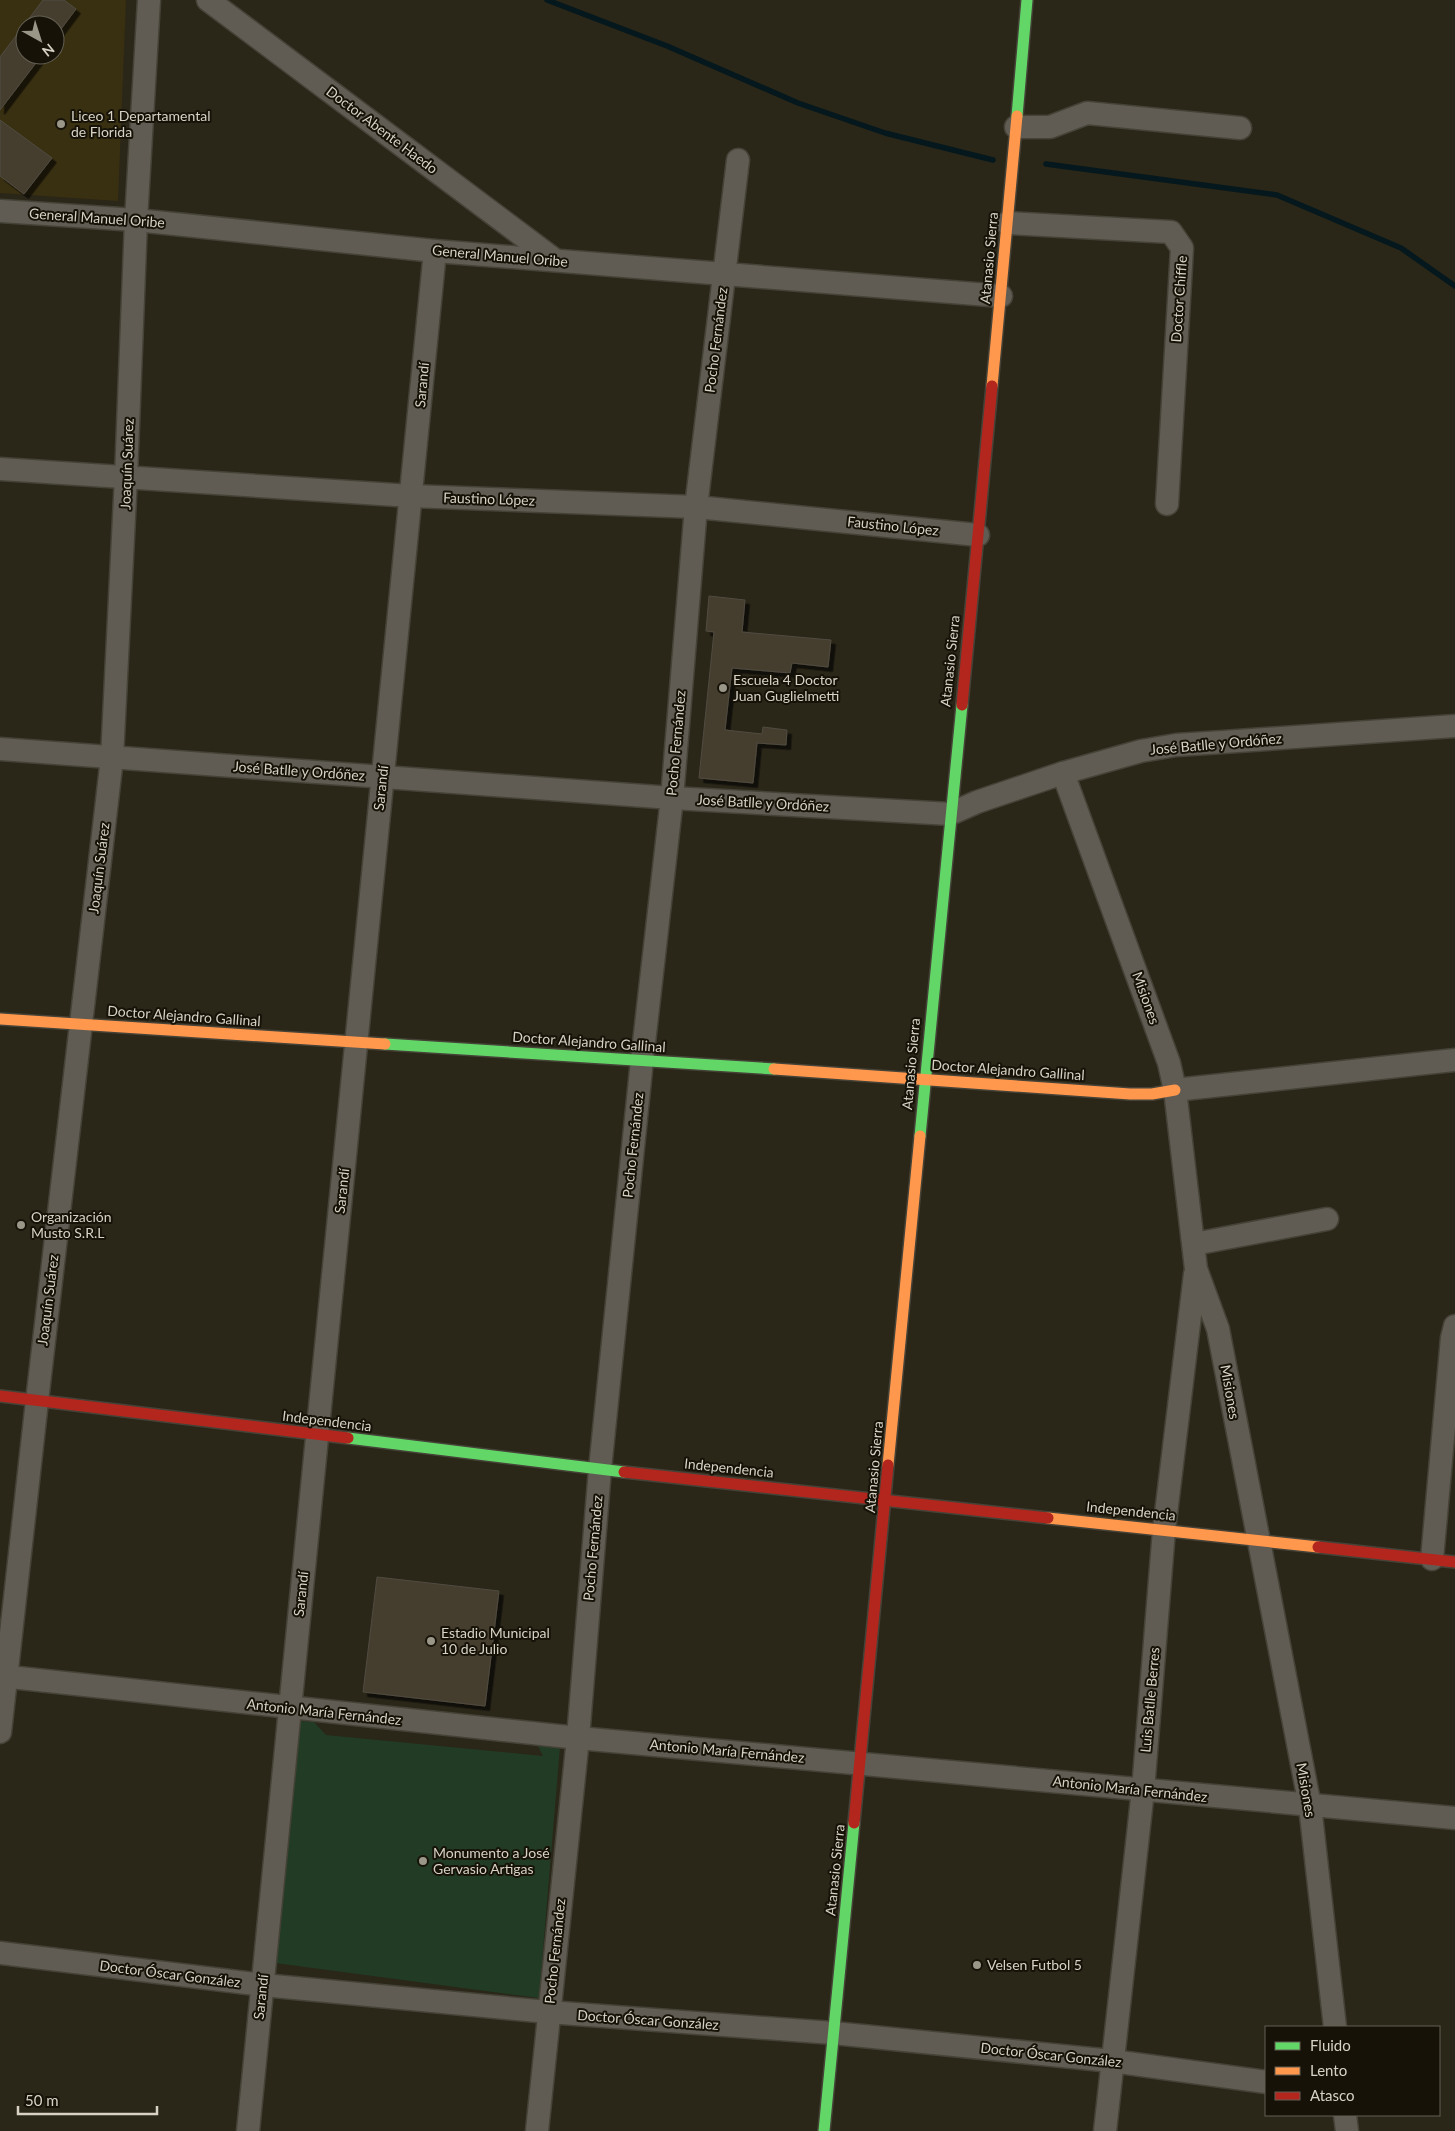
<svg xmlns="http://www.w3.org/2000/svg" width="1455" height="2131" font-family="Lato,sans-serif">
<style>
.built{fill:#392f11;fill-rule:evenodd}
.green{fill:#223b24}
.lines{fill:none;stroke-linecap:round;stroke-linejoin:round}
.stream{stroke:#04181d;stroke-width:5.5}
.building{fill:#443e2f;stroke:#504b40;filter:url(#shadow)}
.street-casing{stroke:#454237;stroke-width:25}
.fast-casing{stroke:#454237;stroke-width:14}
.slow-casing{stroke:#454237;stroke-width:14}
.jam-casing{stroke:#454237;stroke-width:14}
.street{stroke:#605c53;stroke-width:22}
.fast{stroke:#63d668;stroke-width:11}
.slow{stroke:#ff974d;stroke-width:11}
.jam{stroke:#b3261e;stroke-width:11}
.poi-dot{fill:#9a9688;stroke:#161208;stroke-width:2}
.labels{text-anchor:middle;stroke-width:4;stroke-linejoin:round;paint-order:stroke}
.poi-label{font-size:14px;fill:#d7d2c4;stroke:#161208;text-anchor:start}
.street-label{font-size:14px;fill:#d7d2c4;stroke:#161208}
</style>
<defs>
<filter id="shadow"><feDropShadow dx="4.5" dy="4.5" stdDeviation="0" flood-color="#0009"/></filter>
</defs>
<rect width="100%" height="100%" fill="#2a2618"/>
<path class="built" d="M0,0H126L118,201L0,193ZM25,25H55V55H25Z"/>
<polygon class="green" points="299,1721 314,1722 326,1735 543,1756 537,1744 560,1747 539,1998 275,1963"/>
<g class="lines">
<g class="stream">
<polyline points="547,0 667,46 798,103 885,133 993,160"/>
<polyline points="1046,164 1277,195 1401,248 1455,286"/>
</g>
</g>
<g class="building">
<polygon points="43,0 64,0 76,9 55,37 55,25 25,25 25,55 42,55 0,110 0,57"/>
<polygon points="0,120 52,158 24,194 0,176"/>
<polygon points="709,596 745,600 742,632 831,640 828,667 792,663 790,673 732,668 725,730 762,734 763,727 787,730 786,745 757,743 753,783 699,778 714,632 706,631"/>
<polygon points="377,1577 499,1591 485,1706 363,1692"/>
</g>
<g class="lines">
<defs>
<g id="street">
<polyline points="208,0 555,260"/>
<polyline points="1016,127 1050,127 1087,113 1240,128"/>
<polyline points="0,211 136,220 435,251 1001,296"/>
<polyline points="1007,223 1171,232 1182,248 1167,504"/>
<polyline points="0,469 411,496 696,507 978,535"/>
<polyline points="0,749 672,798 950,814 977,802 1063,773 1141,751 1176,745 1223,742 1455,726"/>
<polyline points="1063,773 1169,1063 1175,1090 1196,1269 1218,1329 1310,1806 1335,2027"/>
<polyline points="1175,1090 1455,1060"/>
<polyline points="1194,1244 1327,1219"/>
<polyline points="1432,1559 1452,1338 1455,1326"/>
<polyline points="0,1676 578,1738 1455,1818"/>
<polyline points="0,1732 37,1401 112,758 126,477 136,220 149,0"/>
<polyline points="0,1953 263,1985 548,2012 833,2033 1112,2061 1266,2082"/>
<polyline points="1345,2115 1347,2131"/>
<polyline points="248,2131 435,251"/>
<polyline points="537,2131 578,1738 600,1469 642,1060 672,798 696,507 738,160"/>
<polyline points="1105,2131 1143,1790 1164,1530 1195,1274"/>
</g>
<g id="fast">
<polyline points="1017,116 1027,0"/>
<polyline points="385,1044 774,1069"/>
<polyline points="920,1136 962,705"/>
<polyline points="348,1438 624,1472"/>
<polyline points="824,2131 854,1823"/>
</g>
<g id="slow">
<polyline points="992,386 1017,116"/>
<polyline points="0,1019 385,1044"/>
<polyline points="774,1069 1130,1094 1152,1094 1175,1090"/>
<polyline points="888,1465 920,1136"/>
<polyline points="1048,1518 1318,1547"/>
</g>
<g id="jam">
<polyline points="962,705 992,386"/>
<polyline points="0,1396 348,1438"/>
<polyline points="624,1472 1048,1518"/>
<polyline points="1318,1547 1455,1562"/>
<polyline points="854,1823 888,1465"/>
</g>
</defs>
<use href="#street" class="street-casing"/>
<use href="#fast" class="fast-casing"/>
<use href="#slow" class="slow-casing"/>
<use href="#jam" class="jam-casing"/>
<use href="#street" class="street"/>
<use href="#fast" class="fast"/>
<use href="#slow" class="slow"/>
<use href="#jam" class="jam"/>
</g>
<g class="poi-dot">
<circle cx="61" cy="124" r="5"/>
<circle cx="723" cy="688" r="5"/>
<circle cx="21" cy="1225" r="5"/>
<circle cx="431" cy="1641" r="5"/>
<circle cx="423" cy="1861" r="5"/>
<circle cx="977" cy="1965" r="5"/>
</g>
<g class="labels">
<g class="poi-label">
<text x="71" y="121">Liceo 1 Departamental<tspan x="71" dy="16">de Florida</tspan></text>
<text x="733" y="685">Escuela 4 Doctor<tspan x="733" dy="16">Juan Guglielmetti</tspan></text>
<text x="31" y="1222">Organización<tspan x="31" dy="16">Musto S.R.L</tspan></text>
<text x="441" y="1638">Estadio Municipal<tspan x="441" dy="16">10 de Julio</tspan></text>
<text x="433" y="1858">Monumento a José<tspan x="433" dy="16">Gervasio Artigas</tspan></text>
<text x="987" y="1970">Velsen Futbol 5</text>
</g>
<g class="street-label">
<text transform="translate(382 130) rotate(37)" y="5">Doctor Abente Haedo</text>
<text transform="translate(97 218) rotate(4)" y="5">General Manuel Oribe</text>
<text transform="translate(500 256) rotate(5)" y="5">General Manuel Oribe</text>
<text transform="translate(989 258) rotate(-85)" y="5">Atanasio Sierra</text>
<text transform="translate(1179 299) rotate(-86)" y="5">Doctor Chiffle</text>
<text transform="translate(716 340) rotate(-83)" y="5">Pocho Fernández</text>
<text transform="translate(422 385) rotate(-85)" y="5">Sarandí</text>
<text transform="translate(127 464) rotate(-88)" y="5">Joaquín Suárez</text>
<text transform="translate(489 499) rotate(2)" y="5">Faustino López</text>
<text transform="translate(893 526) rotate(6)" y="5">Faustino López</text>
<text transform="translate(950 661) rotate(-84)" y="5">Atanasio Sierra</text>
<text transform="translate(676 743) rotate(-85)" y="5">Pocho Fernández</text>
<text transform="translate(1216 744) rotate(-5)" y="5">José Batlle y Ordóñez</text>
<text transform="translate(299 771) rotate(4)" y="5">José Batlle y Ordóñez</text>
<text transform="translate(381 788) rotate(-84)" y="5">Sarandí</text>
<text transform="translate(763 803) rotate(3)" y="5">José Batlle y Ordóñez</text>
<text transform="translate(99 868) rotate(-83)" y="5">Joaquín Suárez</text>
<text transform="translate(1146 998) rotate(70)" y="5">Misiones</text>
<text transform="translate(184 1016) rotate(4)" y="5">Doctor Alejandro Gallinal</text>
<text transform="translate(589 1042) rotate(4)" y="5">Doctor Alejandro Gallinal</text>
<text transform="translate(911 1064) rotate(-85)" y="5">Atanasio Sierra</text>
<text transform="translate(1008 1070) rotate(4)" y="5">Doctor Alejandro Gallinal</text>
<text transform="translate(633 1145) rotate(-84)" y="5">Pocho Fernández</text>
<text transform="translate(342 1191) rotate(-84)" y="5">Sarandí</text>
<text transform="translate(48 1300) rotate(-83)" y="5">Joaquín Suárez</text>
<text transform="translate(1230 1392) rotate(80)" y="5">Misiones</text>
<text transform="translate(327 1421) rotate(7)" y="5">Independencia</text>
<text transform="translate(874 1467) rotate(-85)" y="5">Atanasio Sierra</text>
<text transform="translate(729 1468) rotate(6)" y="5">Independencia</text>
<text transform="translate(1131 1511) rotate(6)" y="5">Independencia</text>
<text transform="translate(593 1548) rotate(-85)" y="5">Pocho Fernández</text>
<text transform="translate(301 1594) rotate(-84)" y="5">Sarandí</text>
<text transform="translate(1150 1700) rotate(-85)" y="5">Luis Batlle Berres</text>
<text transform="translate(324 1712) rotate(6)" y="5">Antonio María Fernández</text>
<text transform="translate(727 1751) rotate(5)" y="5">Antonio María Fernández</text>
<text transform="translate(1130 1789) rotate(6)" y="5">Antonio María Fernández</text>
<text transform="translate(1306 1790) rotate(80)" y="5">Misiones</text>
<text transform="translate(835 1870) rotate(-84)" y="5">Atanasio Sierra</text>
<text transform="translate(555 1951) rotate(-84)" y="5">Pocho Fernández</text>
<text transform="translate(170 1974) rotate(7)" y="5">Doctor Óscar González</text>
<text transform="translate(261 1997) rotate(-84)" y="5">Sarandí</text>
<text transform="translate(648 2020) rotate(4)" y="5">Doctor Óscar González</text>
<text transform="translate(1051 2055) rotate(6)" y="5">Doctor Óscar González</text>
</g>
</g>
<rect x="1265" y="2026" width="175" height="90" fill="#161208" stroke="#635f53"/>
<rect x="1275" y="2042" width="25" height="8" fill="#63d668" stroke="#635f53"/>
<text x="1310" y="2051" font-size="15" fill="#d7d2c4">Fluido</text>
<rect x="1275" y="2067" width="25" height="8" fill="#ff974d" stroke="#635f53"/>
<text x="1310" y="2076" font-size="15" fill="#d7d2c4">Lento</text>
<rect x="1275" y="2092" width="25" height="8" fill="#b3261e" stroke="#635f53"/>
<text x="1310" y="2101" font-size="15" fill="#d7d2c4">Atasco</text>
<g transform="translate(40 40) rotate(141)"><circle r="24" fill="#161208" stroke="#635f53"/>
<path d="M0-4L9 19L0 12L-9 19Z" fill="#9a9688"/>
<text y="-8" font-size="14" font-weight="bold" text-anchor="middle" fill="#d7d2c4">N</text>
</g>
<path d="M18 2106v8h139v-8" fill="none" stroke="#d7d2c4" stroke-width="2.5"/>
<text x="25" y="2106" font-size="15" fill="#d7d2c4" stroke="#161208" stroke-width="4" paint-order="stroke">50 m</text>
</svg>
